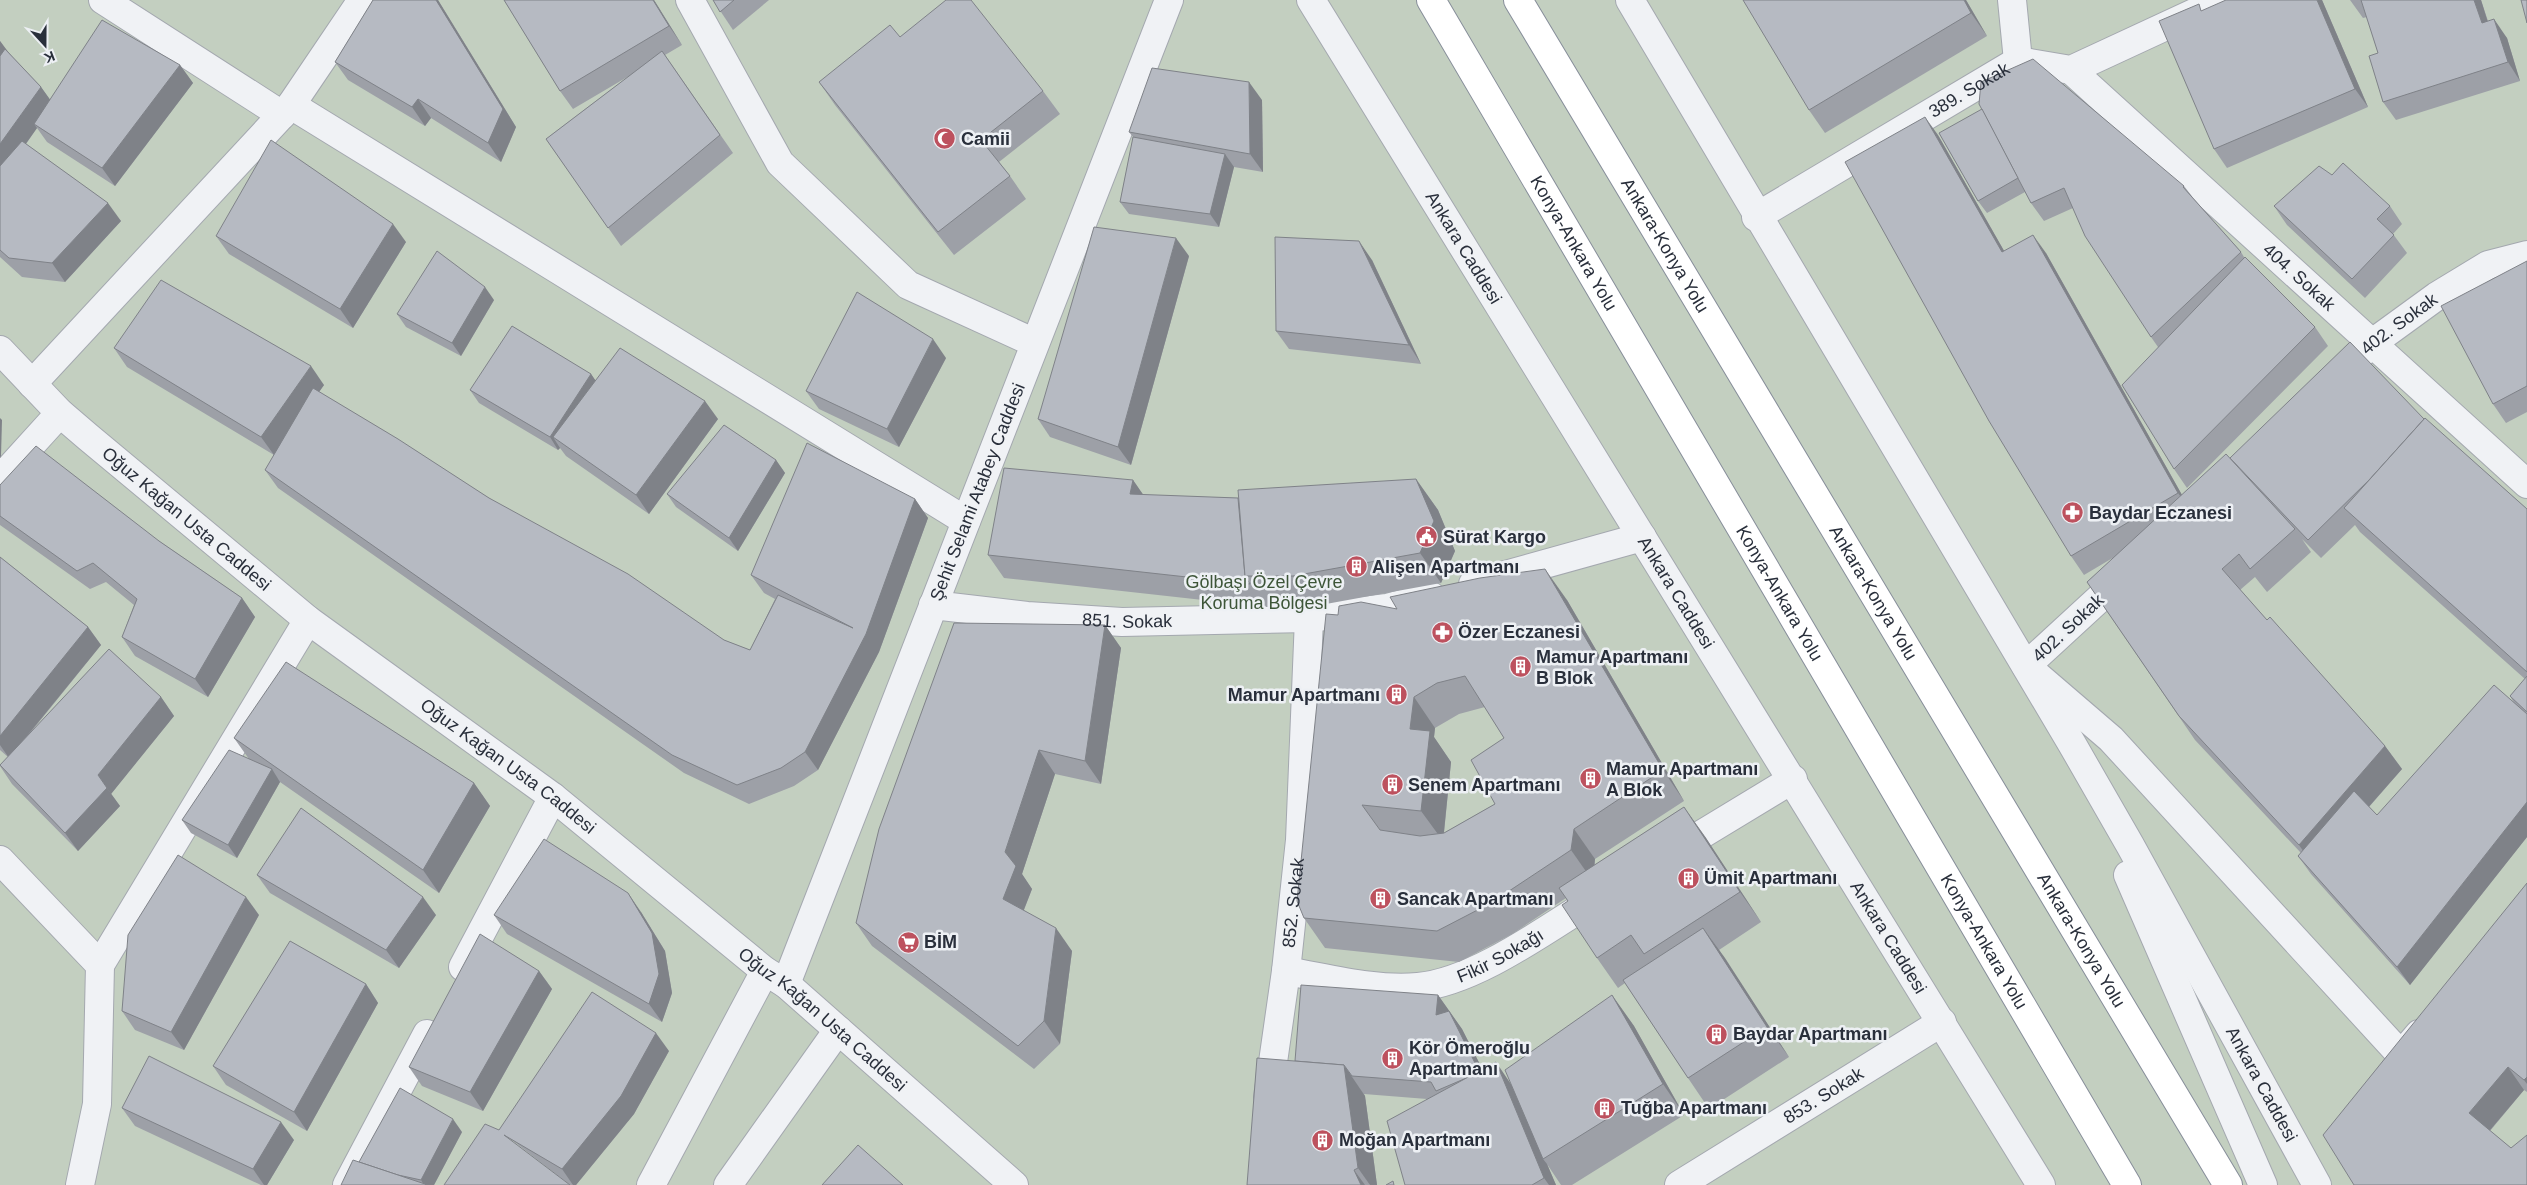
<svg xmlns="http://www.w3.org/2000/svg" width="2527" height="1185" font-family="Helvetica,sans-serif">
<style>
.green{fill:#c3cfc0}
.lines{fill:none;stroke-linecap:round;stroke-linejoin:round}
.minor-casing{stroke:#a4a8af;stroke-width:30}
.tertiary-casing{stroke:#a4a8af;stroke-width:30}
.trunk-casing{stroke:#878e9a;stroke-width:30}
.minor{stroke:#f0f2f5;stroke-width:28}
.tertiary{stroke:#f0f2f5;stroke-width:28}
.trunk{stroke:#fff;stroke-width:28}
.wall{fill:#9da0a7;fill-rule:evenodd}
.shaded-wall{fill:#7f8288}
.building{fill:#b6bac2;stroke:#7f8288;fill-rule:evenodd}
.labels{text-anchor:middle;stroke-width:5;stroke-linejoin:round;paint-order:stroke}
.street-label{font-size:18px;fill:#292f3b;stroke:#edf0f4}
.poi-label{font-size:18px;font-weight:bold;fill:#292f3b;stroke:#edf0f4;text-anchor:start}
.park-label{font-size:18px;fill:#3d5538;stroke:#edf0f4}
</style>
<rect width="100%" height="100%" fill="#dee1e6"/>
<rect class="green" x="0" y="0" width="2527" height="1185"/>
<g class="lines">
<defs>
<g id="minor">
<polyline points="103,0 282,115"/>
<polyline points="690,0 780,163 908,285 1035,343"/>
<polyline points="2012,0 2018,61"/>
<path id="s1" d="M2071,70L2527,484"/>
<polyline points="291,105 966,521"/>
<path id="s2" d="M1756,217L2018,61L2071,70L2222,0"/>
<path id="s3" d="M2335,378L2371,344L2437,296L2488,265L2527,255"/>
<polyline points="32,384 291,105 362,0"/>
<polyline points="0,479 60,413"/>
<polyline points="2126,574 2026,666 2111,739 2401,1055 2419,1034"/>
<polyline points="1473,584 1642,537"/>
<path id="s4" d="M933,605L1027,616L1122,622L1309,618L1387,608L1431,596"/>
<polyline points="1671,853 1793,779"/>
<polyline points="0,860 100,965 97,1104 80,1185"/>
<polyline points="100,965 308,620"/>
<polyline points="463,967 553,797"/>
<path id="s5" d="M1286,971C1328,978 1374,991 1418,987C1476,982 1549,927 1600,896"/>
<path id="s6" d="M1268,1097L1286,971L1300,840L1309,618"/>
<polyline points="347,1185 427,1034"/>
<path id="s7" d="M1679,1185L1942,1022"/>
</g>
<g id="tertiary">
<path id="s8" d="M1311,0L2041,1185"/>
<path id="s9" d="M1630,0L2072,744L2130,845L2317,1185"/>
<path id="s10" d="M0,350L60,413L88,437L308,620L553,797L765,971L786,984L1014,1185"/>
<polyline points="2128,875 2263,1185"/>
<path id="s11" d="M786,984L1169,0"/>
<polyline points="651,1185 765,971"/>
<polyline points="728,1185 838,1030"/>
</g>
<g id="trunk">
<path id="s12" d="M1431,0L2127,1185"/>
<path id="s13" d="M1518,0L2228,1185"/>
</g>
</defs>
<use href="#minor" class="minor-casing"/>
<use href="#tertiary" class="tertiary-casing"/>
<use href="#trunk" class="trunk-casing"/>
<use href="#minor" class="minor"/>
<use href="#tertiary" class="tertiary"/>
<use href="#trunk" class="trunk"/>
</g>
<g class="wall">
<polygon points="373,0 438,0 516,127 501,162 431,118 425,126 348,80 335,62"/>
<polygon points="504,0 654,0 682,45 665,55 733,153 621,246 546,139 629,76 573,109 560,91"/>
<polygon points="713,0 769,0 733,30"/>
<polygon points="1966,0 1987,36 1825,133 1809,110"/>
<polygon points="2322,0 2368,107 2227,168 2214,149 2203,10"/>
<polygon points="2350,0 2481,0 2488,21 2507,38 2520,81 2396,120 2383,102 2378,53 2367,17 2363,18"/>
<polygon points="900,37 1043,91 1060,114 999,162 1010,176 1026,199 954,255 835,105 819,82"/>
<polygon points="0,41 7,51 41,87 50,100 180,65 193,83 115,186 47,142 37,128 26,144 121,221 65,282 22,277 0,257"/>
<polygon points="1262,100 1263,172 1234,167 1219,227 1129,214 1120,202 1133,137 1129,132"/>
<polygon points="1939,133 2184,186 2194,199 2241,252 2244,257 2315,327 2328,346 2187,488 2174,469 2158,347 2151,337 2073,208 2044,221 2031,203 2025,192 1987,213 1978,201"/>
<path d="M1938,135L2004,251L2046,253L2182,495L2230,458L2424,419L2527,509V837L2410,985L2311,874L2298,856L2301,853L2195,740L2087,582L2116,556L2084,575L2071,556ZM2355,525L2360,532L2525,679L2510,696L2514,703L2377,815L2369,807L2402,769L2385,746L2267,620L2240,590L2255,577L2267,592L2311,552L2302,539L2321,558Z"/>
<polygon points="2332,175 2390,206 2402,224 2393,234 2407,253 2365,298 2287,225 2274,206"/>
<polygon points="216,236 406,242 353,328 229,254"/>
<polygon points="1189,256 1131,465 1050,437 1038,419"/>
<polygon points="1372,260 1421,364 1289,349 1276,331"/>
<polygon points="2527,261 2527,412 2506,423 2493,404"/>
<polygon points="494,300 461,356 406,327 397,314"/>
<polygon points="114,348 324,385 319,392 489,498 724,640 750,650 775,599 764,593 751,575 915,499 928,518 879,652 818,770 794,786 749,804 684,773 278,488 265,470 274,455 127,367"/>
<polygon points="946,358 899,447 819,409 806,391"/>
<polygon points="591,374 595,380 718,419 649,514 566,456 560,448 558,450 479,403 470,390"/>
<polygon points="776,460 785,473 738,551 676,507 667,494"/>
<polygon points="1416,479 1438,510 1455,551 1441,583 1315,606 1266,607 1004,578 988,555 1133,480 1143,495 1238,498"/>
<polygon points="0,485 159,541 242,598 255,617 208,697 135,656 122,637 134,605 106,582 90,589 0,525"/>
<polygon points="0,557 88,627 101,645 27,737 161,697 174,716 111,794 120,806 78,851 12,784 0,766 8,757 0,750"/>
<path d="M1567,600L1684,801L1595,859V865L1684,807L1706,838L1761,922L1719,950L1789,1057L1709,1109L1688,1078L1625,983L1618,988L1597,958L1566,898L1512,934L1459,962L1325,948L1304,918L1338,615L1397,609ZM1485,707L1504,738L1495,804L1444,833L1451,762L1434,737L1435,728L1459,714Z"/>
<polygon points="1105,625 1121,648 1101,784 1055,774 1022,874 1032,889 1024,910 1072,951 1060,1044 1034,1069 872,946 856,923"/>
<polygon points="234,738 474,783 490,806 439,893 280,782 237,858 191,833 182,820 249,759"/>
<polygon points="257,875 436,915 399,968 270,893"/>
<polygon points="2527,883 2527,1092 2524,1090 2490,1131 2511,1148 2527,1185 2354,1185"/>
<polygon points="641,912 665,951 672,993 662,1022 507,934 494,915"/>
<polygon points="259,915 184,1050 135,1030 122,1011"/>
<polygon points="539,971 552,989 483,1111 422,1086 409,1067"/>
<polygon points="366,984 378,1003 307,1131 226,1085 213,1066"/>
<polygon points="1438,995 1462,1029 1482,1069 1512,1085 1612,995 1634,1026 1684,1115 1572,1185 1561,1185 1547,1164 1556,1185 1405,1185 1427,1099 1364,1094 1365,1096 1377,1185 1247,1185 1295,1061"/>
<polygon points="669,1051 634,1114 576,1185 570,1185 499,1130"/>
<polygon points="122,1108 294,1140 267,1185 261,1185 135,1126"/>
<polygon points="462,1132 434,1185 341,1185 359,1162"/>
</g>
<g class="shaded-wall">
<polygon points="436,0 438,0 516,127 501,162 488,143"/>
<polygon points="653,0 654,0 682,45 669,26"/>
<polygon points="1964,0 1966,0 1987,36 1971,13"/>
<polygon points="2317,0 2322,0 2368,107 2355,89"/>
<polygon points="2474,0 2481,0 2494,42 2482,23"/>
<polygon points="2494,19 2507,38 2520,81 2508,62"/>
<polygon points="0,41 12,57 0,72"/>
<polygon points="180,65 193,83 115,186 102,168"/>
<polygon points="1249,82 1262,100 1263,172 1250,154"/>
<polygon points="41,87 54,105 34,124 37,128 0,180 0,144"/>
<polygon points="418,99 431,118 425,126 412,107"/>
<polygon points="1925,117 1938,135 2015,270 2002,252"/>
<polygon points="1225,154 1234,167 1219,227 1210,214"/>
<polygon points="108,203 121,221 65,282 52,263"/>
<polygon points="393,224 406,242 353,328 340,309"/>
<polygon points="2033,235 2046,253 2191,511 2178,493"/>
<polygon points="1176,238 1189,256 1131,465 1118,447"/>
<polygon points="1359,241 1372,260 1421,364 1409,345"/>
<polygon points="485,287 494,300 461,356 452,343"/>
<polygon points="933,339 946,358 899,447 887,429"/>
<polygon points="311,366 324,385 274,455 261,437"/>
<polygon points="591,374 600,387 553,437 560,448 558,450 550,437"/>
<polygon points="705,401 718,419 649,514 636,495"/>
<polygon points="0,418 2,420 1,456 0,458"/>
<polygon points="776,460 785,473 738,551 729,538"/>
<polygon points="1416,479 1438,510 1455,551 1441,583 1420,553"/>
<polygon points="1133,480 1149,503 1130,494"/>
<polygon points="915,499 928,518 879,652 818,770 805,752"/>
<polygon points="1545,569 1567,600 1684,801 1663,770"/>
<polygon points="242,598 255,617 208,697 195,679"/>
<polygon points="1105,625 1121,648 1101,784 1085,761"/>
<polygon points="88,627 101,645 9,758 0,745 0,736"/>
<polygon points="161,697 174,716 111,794 98,775"/>
<polygon points="1414,697 1435,728 1434,737 1451,762 1443,841 1421,811 1410,729"/>
<polygon points="2385,746 2402,769 2315,868 2299,845"/>
<polygon points="1039,750 1055,774 1022,874 1032,889 1019,922 1003,899 1005,852"/>
<polygon points="272,769 280,782 237,858 228,845"/>
<polygon points="474,783 490,806 439,893 423,870"/>
<polygon points="107,788 120,806 78,851 65,833"/>
<polygon points="2527,802 2527,837 2410,985 2397,967"/>
<polygon points="1684,807 1706,838 1761,922 1740,892"/>
<polygon points="1574,829 1595,859 1592,880 1571,850"/>
<polygon points="628,893 641,912 665,951 672,993 662,1022 649,1004"/>
<polygon points="246,897 259,915 184,1050 171,1032"/>
<polygon points="423,897 436,915 399,968 386,950"/>
<polygon points="1056,928 1072,951 1060,1044 1044,1021"/>
<polygon points="1703,928 1725,958 1789,1057 1767,1027"/>
<polygon points="539,971 552,989 483,1111 470,1092"/>
<polygon points="366,984 378,1003 307,1131 294,1112"/>
<polygon points="1438,995 1462,1029 1493,1090 1480,1072 1436,1015"/>
<polygon points="1612,995 1634,1026 1684,1115 1663,1084"/>
<polygon points="656,1033 669,1051 634,1114 576,1185 573,1185 562,1169"/>
<polygon points="1496,1062 1517,1093 1543,1159 1547,1164 1556,1185 1549,1185 1544,1178"/>
<polygon points="1344,1065 1365,1096 1377,1185 1370,1185 1358,1168"/>
<polygon points="2508,1067 2524,1090 2485,1136 2469,1113"/>
<polygon points="2527,1077 2527,1084 2524,1080"/>
<polygon points="453,1119 462,1132 434,1185 424,1185 421,1180"/>
<polygon points="281,1122 294,1140 267,1185 264,1185 253,1169"/>
<polygon points="1354,1170 1365,1185 1361,1185"/>
</g>
<g class="building">
<polygon points="373,0 436,0 503,109 488,143 418,99 412,107 335,62"/>
<polygon points="504,0 653,0 669,26 560,91"/>
<polygon points="713,0 734,0 720,12"/>
<polygon points="946,0 971,0 1043,91 981,140 1010,176 938,232 819,82 890,25 900,37"/>
<polygon points="1743,0 1964,0 1971,13 1809,110"/>
<polygon points="2226,0 2317,0 2355,89 2214,149 2159,21 2199,4 2201,11"/>
<polygon points="2361,0 2474,0 2482,23 2494,19 2508,62 2383,102 2369,56 2378,53"/>
<polygon points="2521,0 2527,0 2527,23"/>
<polygon points="102,20 180,65 102,168 34,124"/>
<polygon points="5,49 41,87 0,144 0,56"/>
<polygon points="662,51 720,135 608,228 546,139"/>
<polygon points="2033,59 2184,186 2183,187 2241,252 2151,337 2085,236 2064,188 2031,203 1979,104 1981,82"/>
<polygon points="1152,68 1249,82 1250,154 1129,132"/>
<polygon points="1982,109 2018,178 1978,201 1939,133"/>
<polygon points="1925,117 2002,252 2033,235 2178,493 2071,556 1989,421 1845,162"/>
<polygon points="1133,137 1225,154 1210,214 1120,202"/>
<polygon points="271,140 393,224 340,309 216,236"/>
<polygon points="22,141 108,203 52,263 9,258 0,250 0,166"/>
<polygon points="2343,163 2390,206 2377,219 2394,235 2352,279 2274,206 2319,166 2332,175"/>
<polygon points="1094,227 1176,238 1118,447 1038,419"/>
<polygon points="1275,237 1359,241 1409,345 1276,331"/>
<polygon points="437,251 485,287 452,343 397,314"/>
<polygon points="2245,257 2315,327 2174,469 2122,385"/>
<polygon points="2527,261 2527,386 2493,404 2441,306"/>
<polygon points="161,280 311,366 261,437 114,348"/>
<polygon points="857,292 933,339 887,429 806,391"/>
<polygon points="512,326 591,374 550,437 470,390"/>
<polygon points="2350,342 2424,419 2369,480 2308,540 2230,458"/>
<polygon points="620,348 705,401 636,495 553,437"/>
<polygon points="313,388 398,439 489,498 628,574 724,640 750,650 778,595 853,628 751,575 807,443 915,499 866,634 805,752 781,768 737,785 672,755 265,470"/>
<polygon points="2425,418 2527,509 2527,672 2344,508"/>
<polygon points="724,425 776,460 729,538 667,494"/>
<polygon points="36,446 159,541 242,598 195,679 122,637 137,599 93,563 77,571 0,516 0,485"/>
<polygon points="2226,454 2295,529 2250,569 2239,554 2222,569 2267,620 2270,617 2385,746 2299,845 2179,716 2087,582"/>
<polygon points="1004,468 1133,480 1130,494 1238,498 1245,576 1250,584 988,555"/>
<polygon points="1416,479 1434,521 1420,553 1293,576 1245,576 1238,490"/>
<polygon points="0,557 88,627 0,736"/>
<path d="M1545,569L1663,770L1574,829L1571,850L1491,903L1437,931L1304,918L1297,901L1326,614L1338,615L1339,606L1361,602L1397,609L1390,597L1480,578ZM1465,676L1504,738L1471,760L1495,804L1444,833L1420,836L1380,830L1362,805L1421,811L1430,731L1410,729L1414,697L1437,683Z"/>
<polygon points="954,623 1105,625 1085,761 1039,750 1005,852 1016,866 1003,899 1056,928 1044,1021 1018,1046 856,923 879,829"/>
<polygon points="109,649 161,697 98,775 107,788 65,833 0,765"/>
<polygon points="286,662 474,783 423,870 234,738"/>
<polygon points="2527,676 2527,712 2510,696"/>
<polygon points="2494,685 2527,714 2527,802 2397,967 2298,856 2354,791 2377,815"/>
<polygon points="229,750 272,769 228,845 182,820"/>
<polygon points="1684,807 1740,892 1644,954 1631,935 1597,958 1562,905 1568,901 1559,888"/>
<polygon points="301,808 423,897 386,950 257,875"/>
<polygon points="544,839 628,893 652,933 659,974 649,1004 494,915"/>
<polygon points="178,855 246,897 171,1032 122,1011 128,935"/>
<polygon points="2527,883 2527,1077 2524,1080 2508,1067 2469,1113 2511,1148 2527,1135 2527,1185 2354,1185 2323,1135"/>
<polygon points="1703,928 1767,1027 1688,1078 1623,980"/>
<polygon points="480,934 539,971 470,1092 409,1067"/>
<polygon points="290,941 366,984 294,1112 213,1066"/>
<polygon points="1301,985 1438,995 1436,1015 1449,1011 1479,1071 1471,1076 1436,1091 1431,1082 1352,1076 1344,1065 1295,1061"/>
<polygon points="592,992 656,1033 621,1096 562,1169 504,1135 570,1185 444,1185 485,1124 499,1130"/>
<polygon points="1612,995 1663,1084 1543,1159 1505,1070"/>
<polygon points="149,1056 281,1122 253,1169 122,1108"/>
<polygon points="1257,1058 1344,1065 1358,1168 1354,1170 1361,1185 1247,1185"/>
<polygon points="1496,1062 1544,1178 1532,1185 1405,1185 1387,1121"/>
<polygon points="400,1088 453,1119 421,1180 398,1175 359,1162"/>
<polygon points="858,1145 903,1185 822,1185"/>
<polygon points="353,1160 425,1184 426,1185 341,1185"/>
<polygon points="1393,1181 1394,1185 1386,1185"/>
</g>
<defs>
<symbol id="mosque-disc" viewBox="-11 -11 22 22"><circle r="9.5" fill="#bd515e" stroke="#edf0f4"/><path d="M3.5-4.9A6 6 0 1 0 3.5 4.9A5 5 0 1 1 3.5-4.9Z" fill="#fff"/></symbol>
<symbol id="pharmacy-disc" viewBox="-11 -11 22 22"><circle r="9.5" fill="#bd515e" stroke="#edf0f4"/><path d="M-2-6h4v4h4v4h-4v4h-4v-4h-4v-4h4Z" fill="#fff"/></symbol>
<symbol id="civic-disc" viewBox="-11 -11 22 22"><circle r="9.5" fill="#bd515e" stroke="#edf0f4"/><path d="M-.6-6.5H3V-4.5H.6V-3L4-1V1h2V6H-6V1h2V-1L-.6-3ZM-1.2 2.5V6h2.4V2.5Z" fill="#fff"/></symbol>
<symbol id="building-disc" viewBox="-11 -11 22 22"><circle r="9.5" fill="#bd515e" stroke="#edf0f4"/><path d="M-4-6H4V6H1V3H-1V6H-4ZM-2.5-4.3h1.7v1.8h-1.7ZM.8-4.3h1.7v1.8H.8ZM-2.5-1h1.7V.8h-1.7ZM.8-1h1.7V.8H.8Z" fill="#fff"/></symbol>
<symbol id="supermarket-disc" viewBox="-11 -11 22 22"><circle r="9.5" fill="#bd515e" stroke="#edf0f4"/><path d="M-6-5.5h2.5l.6 2H6L4.5 2H-2.5L-4.4-4H-6ZM-1.5 3.2a1.3 1.3 0 1 0 .1 0ZM3 3.2a1.3 1.3 0 1 0 .1 0Z" fill="#fff"/></symbol>
</defs>
<g fill-rule="evenodd">
<use href="#mosque-disc" x="932" y="126" width="25" height="25"/>
<use href="#pharmacy-disc" x="2060" y="500" width="25" height="25"/>
<use href="#civic-disc" x="1414" y="524" width="25" height="25"/>
<use href="#building-disc" x="1344" y="554" width="25" height="25"/>
<use href="#pharmacy-disc" x="1430" y="620" width="25" height="25"/>
<use href="#building-disc" x="1508" y="654" width="25" height="25"/>
<use href="#building-disc" x="1384" y="682" width="25" height="25"/>
<use href="#building-disc" x="1578" y="766" width="25" height="25"/>
<use href="#building-disc" x="1380" y="772" width="25" height="25"/>
<use href="#building-disc" x="1676" y="866" width="25" height="25"/>
<use href="#building-disc" x="1368" y="886" width="25" height="25"/>
<use href="#supermarket-disc" x="896" y="930" width="25" height="25"/>
<use href="#building-disc" x="1704" y="1022" width="25" height="25"/>
<use href="#building-disc" x="1380" y="1046" width="25" height="25"/>
<use href="#building-disc" x="1592" y="1096" width="25" height="25"/>
<use href="#building-disc" x="1310" y="1128" width="25" height="25"/>
</g>
<g class="labels">
<g class="street-label">
<text dy="6" stroke="none"><textPath href="#s2" startOffset="248">389. Sokak</textPath></text>
<text dy="6" stroke="none"><textPath href="#s12" startOffset="282">Konya-Ankara Yolu</textPath></text>
<text dy="6" stroke="none"><textPath href="#s13" startOffset="286">Ankara-Konya Yolu</textPath></text>
<text dy="6" stroke="none"><textPath href="#s8" startOffset="291">Ankara Caddesi</textPath></text>
<text dy="6" stroke="none"><textPath href="#s1" startOffset="308">404. Sokak</textPath></text>
<text dy="6" stroke="none"><textPath href="#s3" startOffset="84">402. Sokak</textPath></text>
<text dy="6" stroke="none"><textPath href="#s11" startOffset="528">Şehit Selami Atabey Caddesi</textPath></text>
<text dy="6" stroke="none"><textPath href="#s10" startOffset="252">Oğuz Kağan Usta Caddesi</textPath></text>
<text dy="6" stroke="none"><textPath href="#s8" startOffset="696">Ankara Caddesi</textPath></text>
<text dy="6" stroke="none"><textPath href="#s12" startOffset="688">Konya-Ankara Yolu</textPath></text>
<text dy="6" stroke="none"><textPath href="#s13" startOffset="691">Ankara-Konya Yolu</textPath></text>
<text dy="6" stroke="none"><textPath href="#s4" startOffset="195">851. Sokak</textPath></text>
<text transform="translate(2068 628) rotate(-43)" y="6">402. Sokak</text>
<text dy="6" stroke="none"><textPath href="#s10" startOffset="658">Oğuz Kağan Usta Caddesi</textPath></text>
<text dy="6" stroke="none"><textPath href="#s6" startOffset="196">852. Sokak</textPath></text>
<text dy="6" stroke="none"><textPath href="#s8" startOffset="1101">Ankara Caddesi</textPath></text>
<text dy="6" stroke="none"><textPath href="#s13" startOffset="1096">Ankara-Konya Yolu</textPath></text>
<text dy="6" stroke="none"><textPath href="#s12" startOffset="1092">Konya-Ankara Yolu</textPath></text>
<text dy="6" stroke="none"><textPath href="#s5" startOffset="222">Fikir Sokağı</textPath></text>
<text dy="6" stroke="none"><textPath href="#s10" startOffset="1062">Oğuz Kağan Usta Caddesi</textPath></text>
<text dy="6" stroke="none"><textPath href="#s9" startOffset="1255">Ankara Caddesi</textPath></text>
<text dy="6" stroke="none"><textPath href="#s7" startOffset="170">853. Sokak</textPath></text>
</g>
<g class="poi-label">
<text x="961" y="145">Camii</text>
<text x="2089" y="519">Baydar Eczanesi</text>
<text x="1443" y="543">Sürat Kargo</text>
<text x="1372" y="573">Alişen Apartmanı</text>
<text x="1458" y="638">Özer Eczanesi</text>
<text x="1536" y="663">Mamur Apartmanı<tspan x="1536" dy="21">B Blok</tspan></text>
<text x="1380" y="701" text-anchor="end">Mamur Apartmanı</text>
<text x="1606" y="775">Mamur Apartmanı<tspan x="1606" dy="21">A Blok</tspan></text>
<text x="1408" y="791">Senem Apartmanı</text>
<text x="1704" y="884">Ümit Apartmanı</text>
<text x="1397" y="905">Sancak Apartmanı</text>
<text x="924" y="948">BİM</text>
<text x="1733" y="1040">Baydar Apartmanı</text>
<text x="1409" y="1054">Kör Ömeroğlu<tspan x="1409" dy="21">Apartmanı</tspan></text>
<text x="1621" y="1114">Tuğba Apartmanı</text>
<text x="1339" y="1146">Moğan Apartmanı</text>
</g>
<g class="park-label">
<text x="1264" y="588">Gölbaşı Özel Çevre<tspan x="1264" dy="21">Koruma Bölgesi</tspan></text>
</g>
</g>
<g transform="translate(45 45) rotate(159)" stroke="#edf0f4" stroke-width="4" paint-order="stroke">
<path d="M0-4L9 19L0 12L-9 19Z" fill="#292f3b"/>
<text y="-8" font-size="14" font-weight="bold" text-anchor="middle" fill="#292f3b">K</text>
</g>
</svg>
